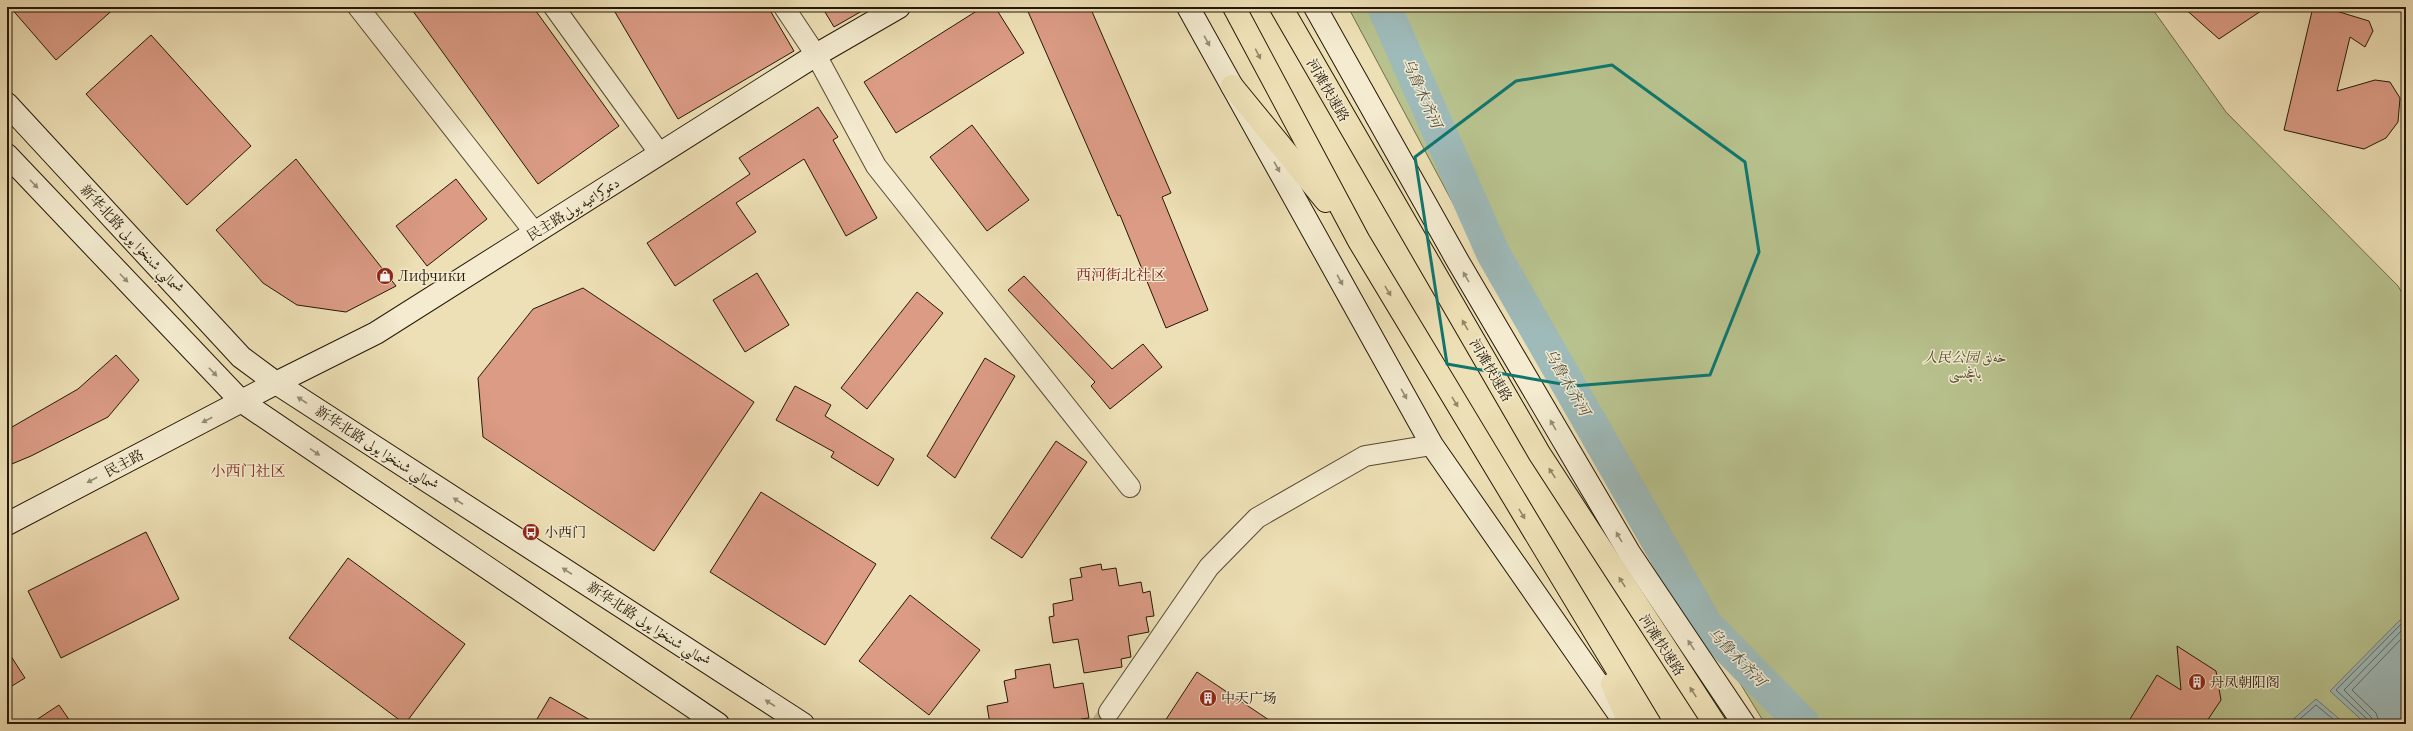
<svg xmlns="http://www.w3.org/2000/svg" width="2413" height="731" font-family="'Sorts Mill Goudy',Amiri,'Noto Serif SC',serif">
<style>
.green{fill:#b8c28e;stroke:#6e6d4a}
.water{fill:#9ebab9;stroke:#6d7971}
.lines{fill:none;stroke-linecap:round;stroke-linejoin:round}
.shore{stroke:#616960;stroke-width:1}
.river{stroke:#9ebab9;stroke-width:34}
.building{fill:#db9b85;stroke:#241806}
.street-tunnel{stroke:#c6b893;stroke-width:20;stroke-dasharray:20 10;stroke-linecap:butt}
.street-casing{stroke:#564a32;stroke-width:22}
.secondary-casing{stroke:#241806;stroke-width:24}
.highway-casing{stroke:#241806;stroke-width:24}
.street{stroke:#f4ebd0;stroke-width:20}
.secondary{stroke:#f4ebd0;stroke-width:22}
.highway{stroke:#eee0b6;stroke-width:22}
.oneway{fill:#968c75}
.oneway2{fill:#938667}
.marked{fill:none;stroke:#0f766e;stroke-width:3;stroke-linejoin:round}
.labels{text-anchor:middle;stroke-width:3;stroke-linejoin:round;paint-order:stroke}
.street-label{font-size:14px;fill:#241806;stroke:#f4ebd0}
.poi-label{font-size:14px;fill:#241806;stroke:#f4ebd0;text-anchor:start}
.park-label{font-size:14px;font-style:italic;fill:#504b2f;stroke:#f4ebd0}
.water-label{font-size:15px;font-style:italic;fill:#4f5145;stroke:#f4ebd0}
.neighbourhood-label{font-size:15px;fill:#7a1f14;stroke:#f4ebd0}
</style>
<rect width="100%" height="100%" fill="#eee0b6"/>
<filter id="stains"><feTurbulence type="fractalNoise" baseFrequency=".005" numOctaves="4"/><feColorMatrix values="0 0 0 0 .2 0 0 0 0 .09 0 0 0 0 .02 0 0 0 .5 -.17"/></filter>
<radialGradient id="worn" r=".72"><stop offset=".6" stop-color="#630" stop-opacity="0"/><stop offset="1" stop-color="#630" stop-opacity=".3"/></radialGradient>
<polygon class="green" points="1348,7 2151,7 2226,112 2398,286 2406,300 2406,724 1765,724 1500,291"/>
<g class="water">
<polygon points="2406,614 2406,724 2366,724 2330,691"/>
<polygon points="2316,699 2345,724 2288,724"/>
</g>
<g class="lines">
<g class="shore">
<polyline points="2294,724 2316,705 2339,724"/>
<polyline points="2369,724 2367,719 2336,690 2406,619"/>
<polyline points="2374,724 2371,717 2344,690 2406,626"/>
<polyline points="2380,724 2376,713 2352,690 2406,634"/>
</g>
<polyline class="river" points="1384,7 1493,253 1706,625 1803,724"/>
</g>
<g class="building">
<polygon points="10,7 116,7 56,60"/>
<polygon points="410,7 533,7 619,126 538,184"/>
<polygon points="612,7 768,7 794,51 678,119"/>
<polygon points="822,7 869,7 834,27"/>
<polygon points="983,7 995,7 1024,53 896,133 864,82"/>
<polygon points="1026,7 1090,7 1171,193 1162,197 1208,310 1166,328 1120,215 1118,216"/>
<polygon points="2183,7 2267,7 2219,39"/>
<polygon points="2313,7 2323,7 2369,21 2373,31 2365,47 2350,37 2337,91 2375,80 2390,82 2400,98 2398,122 2386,138 2364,149 2284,130"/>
<polygon points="151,35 251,146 187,205 86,94"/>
<polygon points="818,107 838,137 833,140 877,218 846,236 804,159 736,203 756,232 675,286 647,243 750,174 739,158"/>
<polygon points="972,125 1029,200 987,231 930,157"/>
<polygon points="296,159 396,286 346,312 297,305 263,283 216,230"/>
<polygon points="456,179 487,219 427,266 396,226"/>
<polygon points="757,273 789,325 745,352 713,300"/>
<polygon points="1024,276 1112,369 1143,344 1162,367 1110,409 1091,386 1095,382 1008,290"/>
<polygon points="583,288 754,402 654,551 483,437 478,378 533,309"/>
<polygon points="917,292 943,313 867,409 841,388"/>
<polygon points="116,355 139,380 108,417 31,456 7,466 7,427 12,427 78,389"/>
<polygon points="985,358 1015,376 955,478 927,456"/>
<polygon points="795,386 831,405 825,416 894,459 878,486 831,457 834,452 776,420"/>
<polygon points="1056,441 1087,462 1022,558 991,538"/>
<polygon points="761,492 876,564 825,645 710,572"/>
<polygon points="146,532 179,599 61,658 28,591"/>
<polygon points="348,558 465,644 405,724 289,638"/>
<polygon points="1101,564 1102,570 1116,568 1119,586 1141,582 1143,593 1150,591 1154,616 1146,617 1149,632 1128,636 1131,657 1121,659 1122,667 1084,673 1078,639 1053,643 1049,617 1054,616 1053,604 1073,600 1070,579 1082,577 1080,568"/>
<polygon points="910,595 980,650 929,715 859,661"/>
<polygon points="2177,646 2216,671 2221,700 2205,724 2127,724 2157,675 2181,690"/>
<polygon points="7,650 25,678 7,689"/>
<polygon points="1050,664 1054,688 1083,683 1089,718 1081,719 1082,724 990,724 987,706 1008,702 1004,681 1016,678 1015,670"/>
<polygon points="1197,672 1275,724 1163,724"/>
<polygon points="550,697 597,724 534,724"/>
<polygon points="59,705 72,724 30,724"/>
</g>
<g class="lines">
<polyline class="street-tunnel" points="1101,724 1109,712"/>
<defs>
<g id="street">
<polyline points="358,7 535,233"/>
<polyline points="554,7 660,154"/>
<polyline points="784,7 816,55 876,166 1130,487"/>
<polyline points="1109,712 1209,567 1257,518 1365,456 1432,445"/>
</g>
<g id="secondary">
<polyline points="1188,7 1432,445 1621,717"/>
<polyline points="1315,7 1456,258 1630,554 1744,724"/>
<polyline points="7,104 241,357 276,383 803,724"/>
<polyline points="7,155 241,401 718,724"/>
<polyline points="7,524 276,383 376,333 816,55 899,7"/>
</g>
<g id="highway">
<polyline points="1234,7 1359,241 1650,724"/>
<polyline points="1281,7 1539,453 1715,724"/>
<polyline points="1232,86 1326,201"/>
<polyline points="1612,684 1630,724"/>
</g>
</defs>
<use href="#street" class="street-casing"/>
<use href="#secondary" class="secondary-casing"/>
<use href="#highway" class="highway-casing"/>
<use href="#street" class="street"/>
<use href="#secondary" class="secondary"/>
<use href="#highway" class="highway"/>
</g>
<defs><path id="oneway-solid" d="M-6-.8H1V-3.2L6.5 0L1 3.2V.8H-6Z"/></defs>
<g class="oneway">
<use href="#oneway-solid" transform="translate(1207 41) rotate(61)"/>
<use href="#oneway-solid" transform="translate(1277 167) rotate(61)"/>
<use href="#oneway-solid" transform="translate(34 184) rotate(46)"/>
<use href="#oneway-solid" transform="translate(1466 277) rotate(-120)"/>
<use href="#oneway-solid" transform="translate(124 278) rotate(46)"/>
<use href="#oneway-solid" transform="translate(1340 280) rotate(61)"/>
<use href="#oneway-solid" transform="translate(213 372) rotate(46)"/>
<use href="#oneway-solid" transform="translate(1404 394) rotate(61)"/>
<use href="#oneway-solid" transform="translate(302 400) rotate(-147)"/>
<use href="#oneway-solid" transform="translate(207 420) rotate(152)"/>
<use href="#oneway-solid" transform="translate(1553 425) rotate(-120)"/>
<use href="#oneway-solid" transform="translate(315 452) rotate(34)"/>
<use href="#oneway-solid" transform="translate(92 480) rotate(152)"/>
<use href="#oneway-solid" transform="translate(458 501) rotate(-147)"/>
<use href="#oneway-solid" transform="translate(1619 537) rotate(-120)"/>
<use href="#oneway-solid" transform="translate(567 571) rotate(-147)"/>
<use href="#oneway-solid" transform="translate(1691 645) rotate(-124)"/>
<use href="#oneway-solid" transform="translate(770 703) rotate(-147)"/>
</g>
<g class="oneway2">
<use href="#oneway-solid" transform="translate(1258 54) rotate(63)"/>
<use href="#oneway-solid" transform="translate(1388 291) rotate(59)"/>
<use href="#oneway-solid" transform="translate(1465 325) rotate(-120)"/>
<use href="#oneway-solid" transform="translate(1455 402) rotate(59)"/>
<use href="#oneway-solid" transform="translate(1552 473) rotate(-123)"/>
<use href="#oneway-solid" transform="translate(1522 514) rotate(59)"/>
<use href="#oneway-solid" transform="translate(1622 582) rotate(-123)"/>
<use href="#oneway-solid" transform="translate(1693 692) rotate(-123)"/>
</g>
<path class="marked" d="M1612,65L1745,162L1759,252L1710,375L1573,386L1447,364L1415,157L1516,81Z"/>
<defs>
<symbol id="shop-disc" viewBox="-11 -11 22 22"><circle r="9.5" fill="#8f2418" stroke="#f4ebd0"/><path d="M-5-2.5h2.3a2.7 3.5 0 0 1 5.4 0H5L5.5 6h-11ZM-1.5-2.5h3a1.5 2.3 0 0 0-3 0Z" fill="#fff"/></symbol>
<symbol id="bus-disc" viewBox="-11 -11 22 22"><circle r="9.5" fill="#8f2418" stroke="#f4ebd0"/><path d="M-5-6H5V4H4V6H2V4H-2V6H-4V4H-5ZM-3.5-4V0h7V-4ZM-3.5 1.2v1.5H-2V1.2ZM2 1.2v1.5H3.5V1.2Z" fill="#fff"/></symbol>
<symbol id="building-disc" viewBox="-11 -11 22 22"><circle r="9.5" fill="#8f2418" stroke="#f4ebd0"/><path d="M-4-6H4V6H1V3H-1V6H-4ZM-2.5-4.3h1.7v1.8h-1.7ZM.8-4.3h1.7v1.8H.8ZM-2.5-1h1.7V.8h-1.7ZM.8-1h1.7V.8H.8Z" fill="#fff"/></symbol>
</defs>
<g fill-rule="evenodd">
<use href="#shop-disc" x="375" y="266" width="20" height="20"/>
<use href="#bus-disc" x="521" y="522" width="20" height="20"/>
<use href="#building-disc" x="2187" y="672" width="20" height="20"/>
<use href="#building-disc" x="1198" y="688" width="20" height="20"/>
</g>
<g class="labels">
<g class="street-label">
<text transform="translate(1328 90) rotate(60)" y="5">河滩快速路</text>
<text transform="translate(573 209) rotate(-32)" y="5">民主路دىموكراتىيە يولى</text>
<text transform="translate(132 239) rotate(47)" y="5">新华北路 شىمالىي شىنخۇا يولى</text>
<text transform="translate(1491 370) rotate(60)" y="5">河滩快速路</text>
<text transform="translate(377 448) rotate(33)" y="5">新华北路 شىمالىي شىنخۇا يولى</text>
<text transform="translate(124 463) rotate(-28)" y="5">民主路</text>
<text transform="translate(649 624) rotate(33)" y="5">新华北路 شىمالىي شىنخۇا يولى</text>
<text transform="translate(1662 645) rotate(57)" y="5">河滩快速路</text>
</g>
<g class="poi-label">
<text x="398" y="281">Лифчики</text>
<text x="544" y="537">小西门</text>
<text x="2210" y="687">丹凤朝阳阁</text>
<text x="1221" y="703">中天广场</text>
</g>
<g class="park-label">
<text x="1965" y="362">人民公园 خەلق<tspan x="1965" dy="16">باغچىسى</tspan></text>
</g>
<g class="water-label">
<text transform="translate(1422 93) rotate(66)" y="5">乌鲁木齐河</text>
<text transform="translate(1567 382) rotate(60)" y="5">乌鲁木齐河</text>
<text transform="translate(1737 657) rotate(46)" y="5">乌鲁木齐河</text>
</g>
<g class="neighbourhood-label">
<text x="1121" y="280">西河街北社区</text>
<text x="248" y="476">小西门社区</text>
</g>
</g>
<rect width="2413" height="731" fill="none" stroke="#eee0b6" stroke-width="24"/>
<rect x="8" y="8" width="2397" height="715" fill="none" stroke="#241806" stroke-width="2"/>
<rect x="12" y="12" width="2389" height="707" fill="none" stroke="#241806"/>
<rect width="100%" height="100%" filter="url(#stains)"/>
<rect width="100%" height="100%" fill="url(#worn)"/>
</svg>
